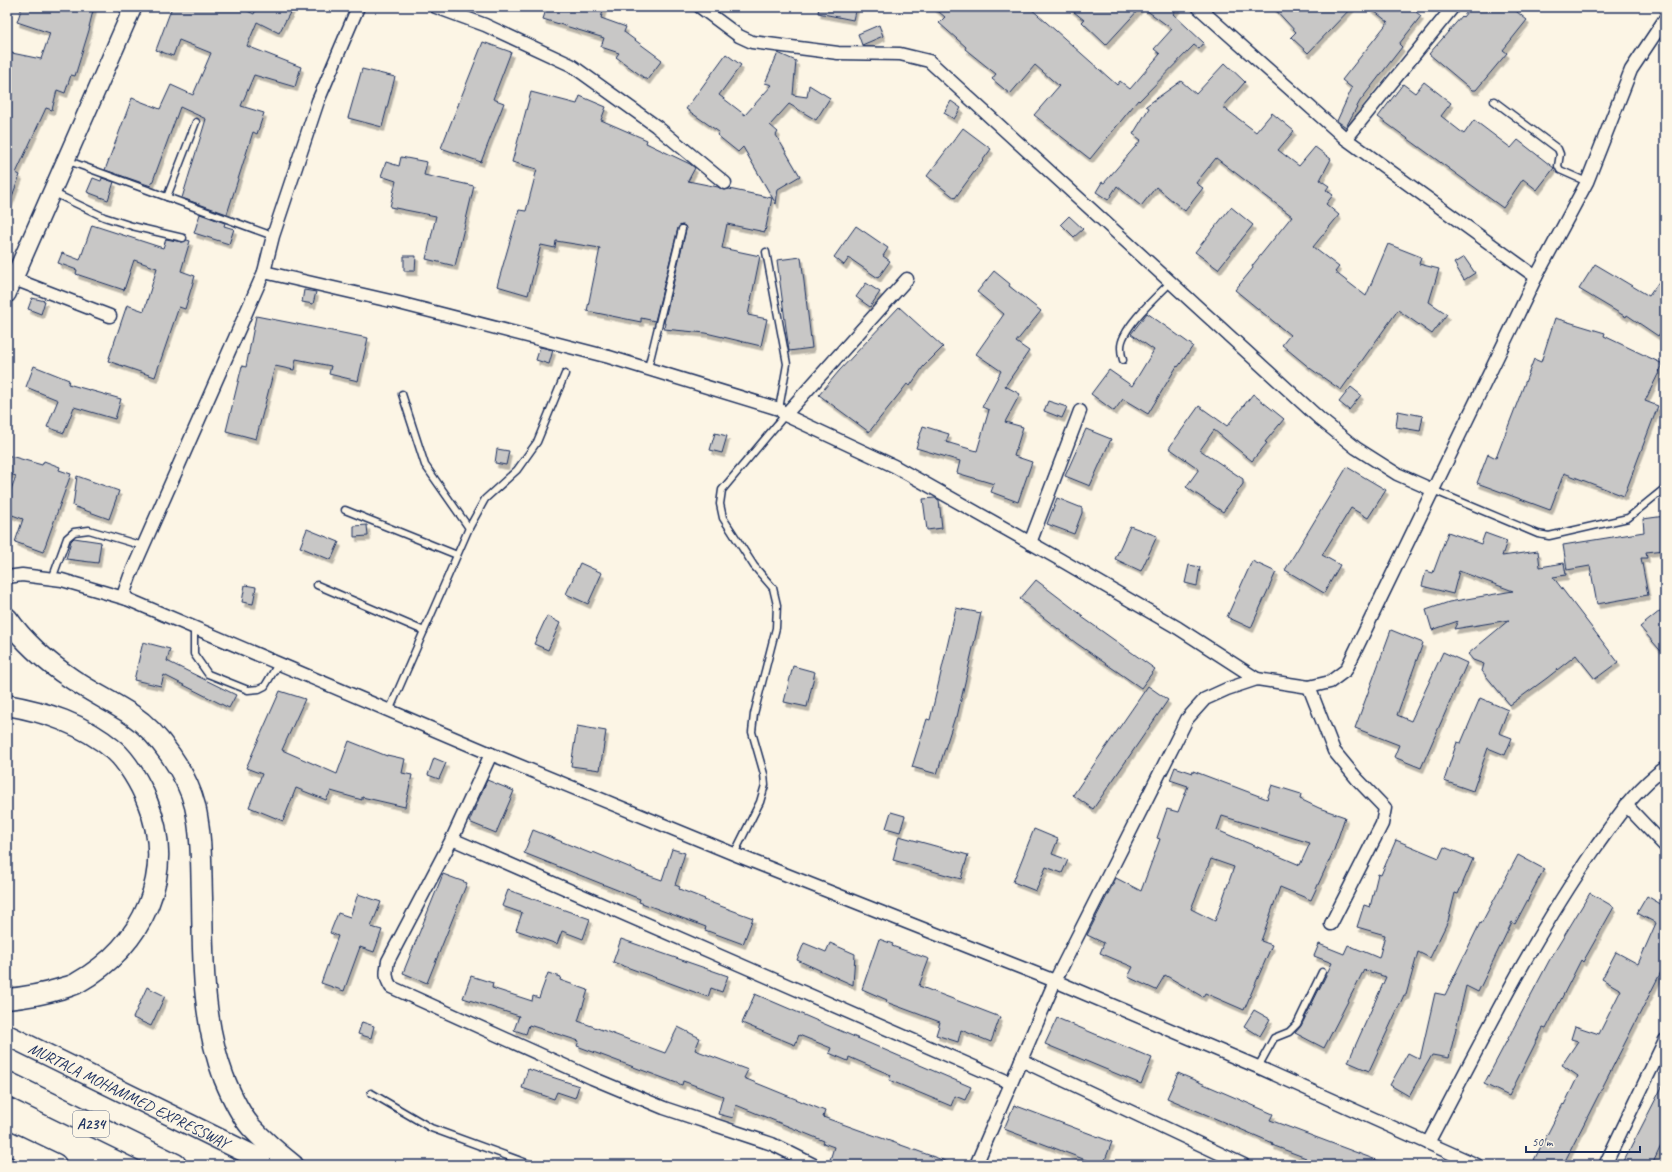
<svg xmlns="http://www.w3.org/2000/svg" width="1672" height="1172" font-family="Caveat,sans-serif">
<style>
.building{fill:#c8c7c6;stroke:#1b2f5e;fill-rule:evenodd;filter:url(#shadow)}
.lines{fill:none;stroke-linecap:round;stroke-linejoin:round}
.service-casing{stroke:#1b2f5e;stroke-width:9}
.minor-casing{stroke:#1b2f5e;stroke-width:15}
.secondary-casing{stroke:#1b2f5e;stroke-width:20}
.trunk-casing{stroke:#1b2f5e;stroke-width:23}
.motorway-casing{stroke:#1b2f5e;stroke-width:25}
.service{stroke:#fcf5e5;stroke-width:6}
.minor{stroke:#fcf5e5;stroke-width:12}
.secondary{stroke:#fcf5e5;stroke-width:17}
.trunk{stroke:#fcf5e5;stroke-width:20}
.motorway{stroke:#fcf5e5;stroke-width:22}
.labels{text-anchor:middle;stroke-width:4;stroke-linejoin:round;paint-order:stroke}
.shield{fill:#fcf5e5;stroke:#5e6a86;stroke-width:1}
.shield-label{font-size:15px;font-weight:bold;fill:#1b2f5e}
.street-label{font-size:16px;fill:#1b2f5e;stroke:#fcf5e5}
</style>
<defs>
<filter id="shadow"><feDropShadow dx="2.5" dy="4.5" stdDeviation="0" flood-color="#0004"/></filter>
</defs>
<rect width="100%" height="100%" fill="#fcf5e5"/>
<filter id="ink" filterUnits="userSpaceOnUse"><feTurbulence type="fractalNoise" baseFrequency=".025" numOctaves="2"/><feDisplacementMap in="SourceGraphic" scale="8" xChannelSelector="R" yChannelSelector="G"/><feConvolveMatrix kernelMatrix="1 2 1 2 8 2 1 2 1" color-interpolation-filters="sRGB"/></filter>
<g filter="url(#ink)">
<g class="building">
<polygon points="22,7 94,7 89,27 90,27 75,76 71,75 65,93 57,90 52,110 46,108 16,173 20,175 8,207 7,207 7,52 41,59 50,33 17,22"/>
<polygon points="172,7 239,7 254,14 257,7 293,7 279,33 257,22 247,46 301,67 295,87 254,75 241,106 264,113 257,134 253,132 227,214 182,198 206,119 180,107 151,186 105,170 132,98 160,109 171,85 193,95 211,53 179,40 173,56 156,50"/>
<polygon points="547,7 604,7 601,18 626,27 624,32 662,60 647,80 616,57 619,53 601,47 604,38 543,19"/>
<polygon points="819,7 856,7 853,20 818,13"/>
<polygon points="933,7 1029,7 1117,85 1120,81 1130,89 1160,54 1154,49 1172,29 1142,7 1178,7 1173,14 1204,43 1199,49 1194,45 1139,101 1138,100 1090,159 1034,115 1059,86 1035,65 1010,94 992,79 996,74 965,49 966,47 939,23 945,17"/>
<polygon points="1068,7 1141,7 1106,45 1082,22 1084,20"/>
<polygon points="1273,7 1352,7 1308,53 1291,37 1296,32"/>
<polygon points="1369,7 1410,7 1421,16 1399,44 1402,47 1360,101 1346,127 1337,121 1352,88 1342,80 1388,22"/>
<polygon points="1471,7 1511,7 1527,20 1503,50 1507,53 1476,90 1472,90 1429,54 1462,16 1463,17"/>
<polygon points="879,25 883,36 862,45 858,34"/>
<polygon points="483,42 511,52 493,99 504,103 481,162 441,148"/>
<polygon points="778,53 796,61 793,95 807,97 809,85 830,98 816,120 789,104 770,125 778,132 776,135 800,176 778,189 776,204 743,147 738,152 717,135 719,132 686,109 726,54 741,65 719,95 745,115 772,85 765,83"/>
<polygon points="1225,63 1245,82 1223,107 1256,132 1272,113 1294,131 1278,150 1299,166 1315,147 1331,159 1320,180 1329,186 1326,190 1333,195 1326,204 1339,215 1313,247 1339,267 1335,272 1366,296 1388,244 1421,257 1419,264 1439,269 1429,302 1447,314 1432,334 1398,310 1341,390 1311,369 1282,345 1290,335 1235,290 1253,268 1252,266 1292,216 1216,158 1196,183 1203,188 1185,211 1156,187 1141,206 1117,186 1108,200 1096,192 1102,182 1104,183 1141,140 1133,134 1149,108 1146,106 1181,81 1196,94"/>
<polygon points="362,69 395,77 382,127 348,118"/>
<polygon points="1424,82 1451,103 1441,116 1464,134 1474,120 1511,148 1518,140 1554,168 1537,190 1523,179 1503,208 1378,117 1403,84 1415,93"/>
<polygon points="531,92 577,104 580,96 606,107 601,120 647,140 646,143 690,164 695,168 688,181 718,187 723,190 729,189 772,198 765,232 727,224 722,248 760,256 748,315 767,319 761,346 706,333 664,329 665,323 664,323 686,230 685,226 683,225 678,228 655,321 641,318 641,322 587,311 600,248 556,241 555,248 541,245 528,295 497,286 519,210 526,211 537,169 512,162"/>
<polygon points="951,101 961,108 954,119 944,113"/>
<polygon points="963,128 991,149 955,198 927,176"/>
<polygon points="401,157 427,162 424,175 474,186 455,266 426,259 436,216 390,207 396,181 381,176 386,162 399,166"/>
<polygon points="93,178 101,181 102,178 114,182 108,200 87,192"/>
<polygon points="1231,207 1253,225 1218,269 1195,252"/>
<polygon points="200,214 225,223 224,226 234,229 229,244 194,233"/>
<polygon points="1069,216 1083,229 1074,237 1061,224"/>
<polygon points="92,225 163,248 166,239 182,242 187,240 190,241 181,271 195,276 185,309 179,307 155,377 108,361 127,305 144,311 157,268 134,260 124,290 76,274 77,270 58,263 62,253 80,260"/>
<polygon points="856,226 888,248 883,256 890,261 878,278 849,258 844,265 834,257"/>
<polygon points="404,256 416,256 415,271 404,271"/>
<polygon points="801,257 812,348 789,351 777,260"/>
<polygon points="1464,257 1475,273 1464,280 1454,263"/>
<polygon points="1595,264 1649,296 1665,273 1665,326 1658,336 1627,315 1626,317 1579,289"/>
<polygon points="994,271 1010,284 1009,286 1041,311 1016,342 1029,351 1005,386 1020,394 1005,422 1023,427 1014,456 1032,462 1018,502 991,492 994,484 957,473 960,461 916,448 923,426 949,434 946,442 977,451 989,410 982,407 1001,371 976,354 1004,314 977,292"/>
<polygon points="866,283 880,292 870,307 856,297"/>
<polygon points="304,290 316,292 313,304 302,302"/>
<polygon points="32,298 45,301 41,314 28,309"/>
<polygon points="899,307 943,347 923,367 910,386 907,384 869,432 819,395 839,371"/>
<polygon points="1147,313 1193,346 1178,367 1177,366 1148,414 1123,399 1114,411 1091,394 1109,370 1132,386 1154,350 1131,334"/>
<polygon points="256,316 368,338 358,381 329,374 331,366 296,359 294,370 275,366 256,439 226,431 242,366 246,367"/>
<polygon points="1555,318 1605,333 1604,336 1663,364 1645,401 1658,406 1624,496 1564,473 1550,510 1477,483 1488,454 1496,458 1534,359 1541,362"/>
<polygon points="540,347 553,350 549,364 536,360"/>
<polygon points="34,366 69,380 68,384 121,399 115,419 74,407 64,433 47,427 58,400 26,387"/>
<polygon points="1351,387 1361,395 1349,410 1339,402"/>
<polygon points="1253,394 1284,419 1265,442 1267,443 1252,461 1214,430 1200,450 1243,479 1243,484 1223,512 1186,487 1199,469 1169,448 1199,406 1227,426"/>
<polygon points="1048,401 1067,407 1062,418 1044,411"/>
<polygon points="1398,411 1423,416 1420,431 1396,427"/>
<polygon points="1086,429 1111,439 1090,486 1065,476"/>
<polygon points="715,433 727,436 722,453 710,450"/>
<polygon points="497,449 509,451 506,465 495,463"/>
<polygon points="7,455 42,465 44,461 60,467 59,470 71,474 43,552 15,542 23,519 7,513 7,500 16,476 7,473"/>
<polygon points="1347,467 1386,490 1368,518 1351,508 1322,555 1340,565 1324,593 1285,570"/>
<polygon points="77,476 119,491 109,519 73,506"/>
<polygon points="935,498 939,500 942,528 927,530 923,499"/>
<polygon points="1057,498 1082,508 1082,513 1074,534 1047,524"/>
<polygon points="1665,516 1665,550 1646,552 1647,558 1641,558 1648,595 1597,604 1590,566 1567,570 1563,545 1644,532 1643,519"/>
<polygon points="367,525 368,536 354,537 354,526"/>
<polygon points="1130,526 1157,536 1141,571 1115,559"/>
<polygon points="307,529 339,542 331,560 300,547"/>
<polygon points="1448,532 1481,544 1485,533 1507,541 1502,556 1538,551 1540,567 1564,563 1566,575 1553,577 1618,662 1595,679 1576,655 1547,678 1510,705 1482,671 1484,664 1473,660 1468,654 1509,620 1454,629 1458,621 1432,630 1426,610 1449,602 1513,591 1459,571 1453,594 1422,586 1426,571 1433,573"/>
<polygon points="74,538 101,542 98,563 66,559 71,541"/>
<polygon points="1252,561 1276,572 1251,628 1227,617"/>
<polygon points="580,563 602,573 588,604 566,594"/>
<polygon points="1189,565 1200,567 1197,586 1185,583"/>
<polygon points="1036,580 1083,616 1082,617 1155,669 1141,688 1076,643 1020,599"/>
<polygon points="245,585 256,587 253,604 242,602"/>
<polygon points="1665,607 1665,656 1640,627"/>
<polygon points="956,608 981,613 957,717 955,717 937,774 912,767 927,719 930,720"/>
<polygon points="547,616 560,623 548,650 534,644"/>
<polygon points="1391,630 1423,643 1397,715 1411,721 1443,652 1467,663 1421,768 1394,757 1399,745 1355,728"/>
<polygon points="143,642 170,649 167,661 236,695 229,708 164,675 161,686 134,680"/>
<polygon points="793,666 815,672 807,707 784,702"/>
<polygon points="1148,686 1168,700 1093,809 1073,795"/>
<polygon points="280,691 305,699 282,750 337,774 349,741 387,756 387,755 405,759 402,773 412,775 405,807 362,797 362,800 331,791 326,800 296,788 283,821 249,807 262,774 246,768"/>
<polygon points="1480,698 1508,710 1499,733 1512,738 1505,755 1488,748 1473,791 1444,781 1457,742 1461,743"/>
<polygon points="577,726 606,731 600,770 571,766"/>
<polygon points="434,758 446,763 439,779 428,775"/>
<path d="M1175,767L1193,773V771L1267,799L1272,785L1301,794L1300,799L1319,808L1345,817L1334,850L1311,900L1280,887L1261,941L1272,945L1244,1010L1205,993L1203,997L1165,975L1156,990L1128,977L1133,967L1100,953L1104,943L1087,935L1116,878L1141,891L1160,839L1157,838L1167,809L1178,812L1188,786L1170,780ZM1222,816L1310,843L1300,865L1217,830ZM1211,859L1234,867L1215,921L1191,909Z"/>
<polygon points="487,780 514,791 496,833 469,822"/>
<polygon points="891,812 905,816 900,832 886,828"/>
<polygon points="1034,829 1058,839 1052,854 1068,860 1062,873 1046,867 1036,891 1013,882"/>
<polygon points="533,830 592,854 593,852 636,870 636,871 662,880 672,849 685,853 675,885 680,887 679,889 705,899 704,900 753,918 743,944 705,930 706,927 639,902 640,899 524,853"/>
<polygon points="899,836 968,855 961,879 893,860"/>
<polygon points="1396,840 1439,858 1444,847 1473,859 1458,894 1455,893 1448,921 1430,958 1418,952 1406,995 1404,995 1369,1071 1348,1062 1386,977 1364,970 1324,1048 1295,1033 1301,1026 1332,963 1314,956 1319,944 1344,954 1348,945 1379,958 1385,935 1357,927 1364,905 1370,907 1378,874 1381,875"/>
<polygon points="1518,855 1544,869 1515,924 1512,922 1478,992 1466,986 1449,1058 1432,1055 1409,1096 1390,1085 1408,1053 1420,1059 1435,993 1445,995 1480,923 1481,924"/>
<polygon points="443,874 467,883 427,983 403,973"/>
<polygon points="508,890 590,919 583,939 562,931 557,944 516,930 522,913 502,906"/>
<polygon points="1590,893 1614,907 1583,962 1581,960 1546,1029 1543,1028 1509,1096 1484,1084 1549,961"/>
<polygon points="358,894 381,902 371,927 382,930 374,952 360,947 344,991 321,983 338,936 330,933 338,913 350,917"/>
<polygon points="1647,896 1664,906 1665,903 1665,964 1563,1165 1544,1165 1534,1160 1563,1104 1564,1105 1578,1076 1562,1065 1578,1041 1571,1039 1575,1026 1599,1034 1621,990 1602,979 1616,952 1638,964 1656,923 1637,913"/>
<polygon points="621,939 728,976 722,992 711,988 708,997 613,962"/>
<polygon points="879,939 893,944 892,946 929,959 919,986 1000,1017 991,1042 961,1030 958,1042 936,1035 940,1022 886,1002 887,1000 862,989"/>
<polygon points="804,943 826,952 830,943 855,954 853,985 797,960"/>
<polygon points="548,973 561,977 560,980 588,990 578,1021 665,1053 678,1027 700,1038 695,1050 748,1070 744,1078 825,1111 823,1117 951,1163 951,1165 844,1165 830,1160 834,1147 823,1143 824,1141 736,1105 733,1118 718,1114 723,1096 683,1081 682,1085 577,1046 579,1041 529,1025 526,1034 514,1030 519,1016 463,998 471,976 493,983 492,988 532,1001 533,996 539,998"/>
<polygon points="147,987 165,996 151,1026 133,1018"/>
<polygon points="755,994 971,1087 965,1100 955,1096 951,1106 889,1080 891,1075 849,1057 848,1061 829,1053 831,1048 799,1035 795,1045 742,1023"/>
<polygon points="1254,1010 1270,1019 1260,1036 1244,1026"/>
<polygon points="1057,1018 1152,1058 1141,1084 1045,1044"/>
<polygon points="362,1022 374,1026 371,1038 358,1034"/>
<polygon points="528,1069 579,1086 575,1098 557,1092 554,1099 522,1088"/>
<polygon points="1178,1073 1273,1114 1270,1120 1387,1164 1387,1165 1303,1165 1306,1158 1272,1145 1273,1143 1167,1098"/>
<polygon points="1665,1081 1665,1137 1652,1165 1629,1165 1624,1161"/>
<polygon points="1014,1105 1112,1142 1103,1165 1099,1165 1004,1129"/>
</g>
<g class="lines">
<defs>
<g id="service">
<polyline points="1494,101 1558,149 1560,154 1558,166 1560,170 1587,182"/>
<polyline points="66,160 273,236"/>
<polyline points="54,193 104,217 132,226 183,238"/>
<polyline points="167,197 196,122"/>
<polyline points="766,252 787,364 779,409"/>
<path d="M1123,360C1122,357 1121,352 1121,348C1120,329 1158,295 1171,282"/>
<polyline points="648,368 682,229"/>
<polyline points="402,394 425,465 469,528"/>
<polyline points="1433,490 1538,534 1549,536 1628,518 1665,488"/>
<polyline points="345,510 457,555"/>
<polyline points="52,579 67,538 74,532 89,530 143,546"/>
<polyline points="317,585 424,631"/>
<polyline points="194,629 194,654 208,674 248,690 259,689 265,686 278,664"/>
<polyline points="389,711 469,528 485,499 517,470 537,442 565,374"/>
<polyline points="734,854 760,802 765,785 764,774 752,732 754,714 776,628 777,605 773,588 754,566 723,518 720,504 722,490 785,415"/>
<polyline points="1258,1067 1274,1038 1289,1032 1297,1024 1322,972"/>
<polyline points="371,1093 431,1128 532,1165"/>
</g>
<g id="minor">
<polyline points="436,7 485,25 571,65 656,126 725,183"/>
<polyline points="700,7 739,36 752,42 838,53 900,54 929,61 1320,419 1356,448 1397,474 1433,490"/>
<polyline points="1198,7 1346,139 1536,277 1346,670 1330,682 1309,687 1257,679"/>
<polyline points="1346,139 1453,7"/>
<polyline points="264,272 399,303 609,357 779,409 785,415 894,466 1059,559 1178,628 1257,679 1227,689 1205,699 1187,719 1055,981 976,1165"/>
<polyline points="1536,277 1587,182 1631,70 1665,19"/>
<polyline points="14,279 110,316"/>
<polyline points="785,415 907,279"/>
<polyline points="1030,543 1080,411"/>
<polyline points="7,577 22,575 62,580 127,599 491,754 734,854 1055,981 1258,1067 1477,1165"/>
<polyline points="127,599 124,593 130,576 264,272 273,236 318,101 358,7"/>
<polyline points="1309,687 1334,751 1357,779 1385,808 1382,824 1331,924"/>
<path d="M491,754L452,839L388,961C386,972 385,978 391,987L592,1078L664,1108L772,1144L814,1165"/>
<polyline points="1626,805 1665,846"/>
<polyline points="452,839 1011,1083"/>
<polyline points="1021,1060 1244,1165"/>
<path d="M1428,1143C1481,1043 1531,940 1596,847C1617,818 1635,789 1665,768"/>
<polyline points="1605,1165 1665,1040"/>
</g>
<polyline id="secondary" points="7,294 133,7"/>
<g id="trunk">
<path d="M7,618C24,642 48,663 72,679C91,692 112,702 132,715C159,733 187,774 195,806C202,836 201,868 202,898C203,959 202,1020 224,1078C231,1095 239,1113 251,1127C264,1141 278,1153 293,1165"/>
<path d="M7,705C46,712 83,724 114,750C127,761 141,785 147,801C177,873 144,945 77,983C72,986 66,987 60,989C40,995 28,997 7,999"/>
<path id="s1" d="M7,1035L272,1165"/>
</g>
<g id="motorway">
<polyline points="7,1083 175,1165"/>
<polyline points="7,1142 55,1165"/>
</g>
</defs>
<use href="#service" class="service-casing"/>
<use href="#minor" class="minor-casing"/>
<use href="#secondary" class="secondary-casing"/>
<use href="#trunk" class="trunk-casing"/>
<use href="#motorway" class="motorway-casing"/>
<use href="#service" class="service"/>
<use href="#minor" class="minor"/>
<use href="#secondary" class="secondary"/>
<use href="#trunk" class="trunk"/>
<use href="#motorway" class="motorway"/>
</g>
</g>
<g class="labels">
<rect class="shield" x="73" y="1111" width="36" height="26" rx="3"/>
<g class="shield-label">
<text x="91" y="1129">A234</text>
</g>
<g class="street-label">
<text dy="6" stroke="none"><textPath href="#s1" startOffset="136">MURTALA MOHAMMED EXPRESSWAY</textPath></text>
</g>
</g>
<rect width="1672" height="1172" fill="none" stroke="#fcf5e5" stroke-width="24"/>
<rect x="12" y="12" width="1648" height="1148" fill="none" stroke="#1b2f5e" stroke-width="1.5" filter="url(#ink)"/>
<path d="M1526 1146v6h114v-6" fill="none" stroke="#1b2f5e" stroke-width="2"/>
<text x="1532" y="1146" font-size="12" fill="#1b2f5e" stroke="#fcf5e5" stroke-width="3" paint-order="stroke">50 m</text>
</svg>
